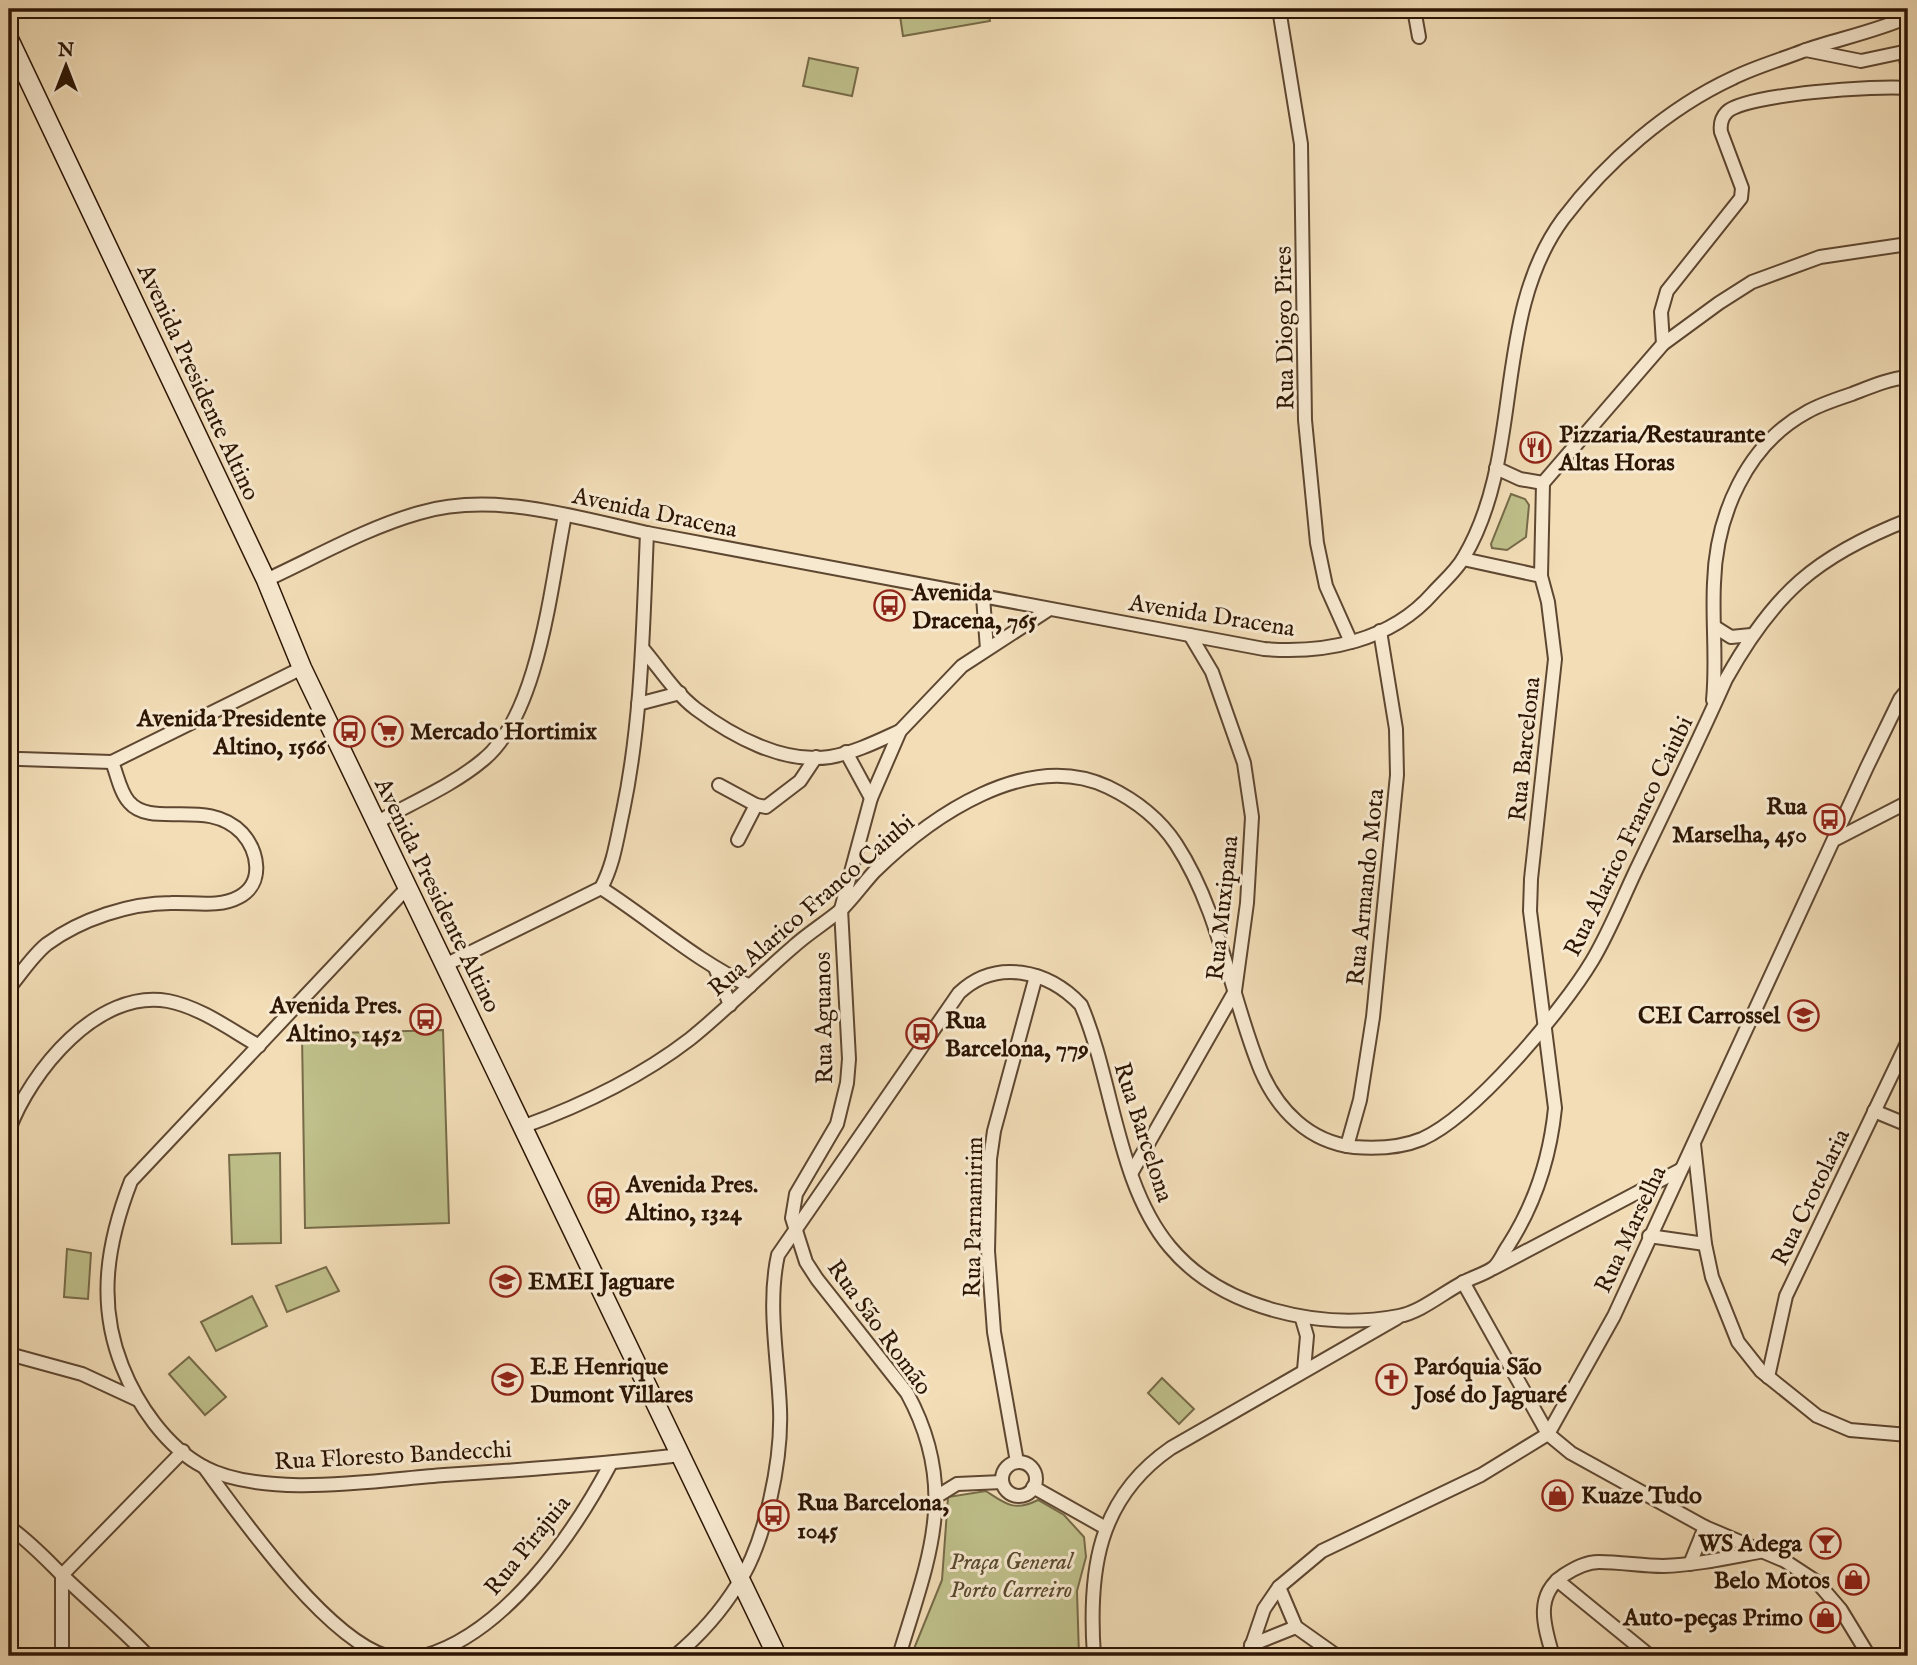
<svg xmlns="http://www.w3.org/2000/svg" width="1917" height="1665" font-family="'IM FELL English',serif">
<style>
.green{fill:#bfc08b;stroke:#766a48;stroke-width:2}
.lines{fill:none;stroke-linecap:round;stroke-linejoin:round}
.street-casing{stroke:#5e4731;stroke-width:16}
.secondary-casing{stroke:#2c1504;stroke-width:21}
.street{stroke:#f7e9d0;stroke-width:12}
.secondary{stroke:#f7e9d0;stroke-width:18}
.labels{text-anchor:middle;stroke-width:6;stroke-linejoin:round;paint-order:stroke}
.street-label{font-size:24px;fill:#2c1504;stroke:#f7e9d0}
.poi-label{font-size:24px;font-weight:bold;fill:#2c1504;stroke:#f7e9d0;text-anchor:start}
.park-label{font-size:24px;font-style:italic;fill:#58482c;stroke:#f7e9d0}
</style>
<rect width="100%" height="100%" fill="#f2ddb7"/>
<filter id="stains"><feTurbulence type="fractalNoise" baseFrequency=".00286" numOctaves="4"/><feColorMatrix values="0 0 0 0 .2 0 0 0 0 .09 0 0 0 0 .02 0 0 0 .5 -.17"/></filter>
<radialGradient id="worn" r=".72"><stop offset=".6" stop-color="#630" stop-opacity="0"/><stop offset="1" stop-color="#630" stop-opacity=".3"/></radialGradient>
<g class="green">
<polygon points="899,9 988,9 990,21 903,36"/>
<polygon points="809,58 858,68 852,96 803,86"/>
<polygon points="1511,494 1525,499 1529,505 1526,537 1507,550 1492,548 1491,544"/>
<polygon points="443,1030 449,1223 305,1228 302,1034"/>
<polygon points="280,1153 281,1243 232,1244 229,1155"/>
<polygon points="67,1249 91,1253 88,1299 64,1297"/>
<polygon points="326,1267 339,1291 287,1312 276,1286"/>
<polygon points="252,1296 267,1326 216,1351 201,1322"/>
<polygon points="189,1357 226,1397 205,1415 169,1374"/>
<polygon points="1162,1378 1194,1409 1179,1424 1148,1393"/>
<path d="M986,1491C1006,1504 1014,1512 1038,1500L1064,1515L1084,1537L1086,1557L1077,1591L1079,1656H911L942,1580L948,1497Z"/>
</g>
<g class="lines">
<defs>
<g id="street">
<polyline points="1279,9 1301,144 1305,420 1317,543 1326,586 1351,642"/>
<polyline points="1414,9 1419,37"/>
<polyline points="1806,50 1861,61 1908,51"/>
<polyline points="1905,52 1908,70"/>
<path d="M1663,344L1661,312L1667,291L1741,198L1742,188L1721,132C1720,125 1721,118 1727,112C1746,94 1879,85 1908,88"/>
<polyline points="1496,468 1520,479 1543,483"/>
<polyline points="1543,483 1663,344 1719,303 1752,282 1820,257 1908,244"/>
<polyline points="1463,559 1541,576 1543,483"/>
<path d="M266,580C316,557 366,528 419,513C493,491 574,517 647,533L1264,649C1325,654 1391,641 1433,593C1443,582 1457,570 1464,557C1525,454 1491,317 1563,219C1606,162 1668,108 1733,78C1755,67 1780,60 1803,51C1837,39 1874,32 1908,17"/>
<polyline points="983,597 987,649"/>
<polyline points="1715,627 1731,637 1751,635"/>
<path d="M643,649C660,669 675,693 696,709C732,736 783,764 830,757C854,753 878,741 900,731"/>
<path d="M1713,700C1717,661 1712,622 1714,583C1716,516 1746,445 1807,412C1821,404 1837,399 1852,394C1870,387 1888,379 1908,377"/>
<polyline points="638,704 680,693"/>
<polyline points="846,752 871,798"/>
<polyline points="20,759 112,762"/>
<polyline points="719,785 756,805 766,807 800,781 816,757"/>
<path d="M376,823C411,803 452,786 483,760C539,715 551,584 565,515"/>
<polyline points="1836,839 1908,802"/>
<polyline points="738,840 756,805"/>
<path d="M407,888L131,1181C107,1243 97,1303 122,1366C137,1404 166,1447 204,1467C265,1499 377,1480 444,1475C524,1470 603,1464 681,1455"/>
<path d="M601,888C651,920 696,961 750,986"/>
<path d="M445,965L601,888C614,864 617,838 623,811C642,720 643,626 647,533"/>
<polyline points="716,970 730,1005"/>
<path d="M9,988C21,974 32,956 47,944C81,919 130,903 171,903C193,902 219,908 239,897C265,883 258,851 242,833C208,797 152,829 129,802C120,792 117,774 112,762L302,668"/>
<polyline points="1874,1111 1908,1125"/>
<path d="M522,1127C580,1106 642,1076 690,1039C726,1010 758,977 793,947C808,933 827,922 843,908C854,897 863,884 874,872C931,816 1027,749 1108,787C1135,800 1159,818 1176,844C1221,913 1230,996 1261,1071C1278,1110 1309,1142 1354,1147C1378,1149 1400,1148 1422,1139C1474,1116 1562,1011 1592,961C1610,931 1623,897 1638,866C1668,804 1698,742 1726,679C1774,593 1816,556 1908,520"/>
<path d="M9,1130C30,1072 98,988 168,1001C200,1007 231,1030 259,1046"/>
<polyline points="1694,1144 1705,1244 1712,1277 1738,1342 1761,1371 1817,1416 1850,1430 1908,1435"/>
<polyline points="1347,1146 1360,1100 1373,1017 1397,775 1396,729 1380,631"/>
<polyline points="1132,1172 1235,991 1247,903 1252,817 1244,763 1212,672 1190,635"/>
<polyline points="1649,1236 1705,1244"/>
<polyline points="1494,1268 1680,1170"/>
<polyline points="1463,1282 1548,1434 1571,1453 1705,1527 1785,1561 1817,1582 1841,1610 1869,1656"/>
<polyline points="1302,1319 1307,1336 1304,1370"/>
<polyline points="9,1354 82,1374 136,1399"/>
<polyline points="1768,1377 1786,1296 1908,1041"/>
<polyline points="1017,1462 994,1332 988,1251 990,1159 994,1131 1036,976"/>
<circle cx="1019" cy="1479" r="17"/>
<path d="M204,1467C243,1520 325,1637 386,1656"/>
<polyline points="1033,1487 1104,1527"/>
<polyline points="936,1497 957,1484 1002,1482"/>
<path d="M9,1527C29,1541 44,1557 61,1574C90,1602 120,1627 148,1656"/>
<polyline points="1690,1564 1705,1527"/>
<polyline points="1557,1580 1650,1656"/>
<polyline points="1279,1587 1296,1627 1337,1656"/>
<polyline points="1251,1645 1296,1627"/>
<polyline points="62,1656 62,1575 183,1451"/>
<path d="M424,1656C505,1633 573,1535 611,1463"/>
<path d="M675,1656C699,1636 722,1610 738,1584C766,1541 782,1459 780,1409C778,1358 767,1305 778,1255L959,993C996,958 1048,970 1081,1005C1113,1079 1117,1184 1170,1247C1222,1309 1321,1331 1399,1316C1421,1312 1444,1292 1464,1282C1473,1277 1485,1274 1493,1268C1499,1264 1503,1253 1508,1246C1535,1204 1550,1158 1555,1108L1530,911L1531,879L1555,659L1548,602L1541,576"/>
<path d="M899,1656C928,1560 960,1490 907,1393L817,1279L806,1262L792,1218L796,1194L837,1124L847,1083L849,1059L841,909L871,798L900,731L962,666L1048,610"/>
<path d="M1094,1656C1088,1572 1097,1499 1171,1448L1397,1318"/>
<polyline points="1248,1656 1264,1609 1279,1587 1322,1551 1481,1475 1548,1434 1614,1316 1867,767 1900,699 1908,689"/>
<path d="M1553,1656C1544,1626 1534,1595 1564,1575C1575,1568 1586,1562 1599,1562C1621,1562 1642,1566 1663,1566C1695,1565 1727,1558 1759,1552"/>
</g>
<polyline id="secondary" points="9,39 266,580 302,668 777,1656"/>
</defs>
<use href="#street" class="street-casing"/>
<use href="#secondary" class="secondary-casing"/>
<use href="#street" class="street"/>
<use href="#secondary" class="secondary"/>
</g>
<defs>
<symbol id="restaurant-ring" viewBox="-11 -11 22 22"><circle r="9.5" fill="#f7e9d0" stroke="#8f2418" stroke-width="1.5"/><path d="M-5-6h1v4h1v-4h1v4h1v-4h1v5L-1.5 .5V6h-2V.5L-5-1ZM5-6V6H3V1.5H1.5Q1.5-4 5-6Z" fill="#8f2418"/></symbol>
<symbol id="bus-ring" viewBox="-11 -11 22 22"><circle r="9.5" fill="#f7e9d0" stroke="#8f2418" stroke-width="1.5"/><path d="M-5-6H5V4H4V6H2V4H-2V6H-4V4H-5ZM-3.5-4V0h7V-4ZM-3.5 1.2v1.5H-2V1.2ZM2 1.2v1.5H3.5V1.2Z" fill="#8f2418"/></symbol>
<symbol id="supermarket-ring" viewBox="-11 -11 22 22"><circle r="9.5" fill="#f7e9d0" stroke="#8f2418" stroke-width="1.5"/><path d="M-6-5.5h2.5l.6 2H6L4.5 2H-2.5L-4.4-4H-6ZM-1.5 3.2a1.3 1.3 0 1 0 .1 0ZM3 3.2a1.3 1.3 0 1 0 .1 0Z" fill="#8f2418"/></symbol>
<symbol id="school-ring" viewBox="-11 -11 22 22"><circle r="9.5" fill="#f7e9d0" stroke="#8f2418" stroke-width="1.5"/><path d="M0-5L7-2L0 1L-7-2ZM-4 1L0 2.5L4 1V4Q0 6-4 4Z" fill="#8f2418"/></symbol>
<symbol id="church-ring" viewBox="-11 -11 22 22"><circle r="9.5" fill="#f7e9d0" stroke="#8f2418" stroke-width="1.5"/><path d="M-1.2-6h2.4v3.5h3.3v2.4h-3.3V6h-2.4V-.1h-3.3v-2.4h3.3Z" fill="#8f2418"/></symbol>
<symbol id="shop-ring" viewBox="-11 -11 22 22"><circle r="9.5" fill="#f7e9d0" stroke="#8f2418" stroke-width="1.5"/><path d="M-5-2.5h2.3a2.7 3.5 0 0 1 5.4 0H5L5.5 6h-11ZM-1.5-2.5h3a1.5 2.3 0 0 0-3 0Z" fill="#8f2418"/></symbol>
<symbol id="bar-ring" viewBox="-11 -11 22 22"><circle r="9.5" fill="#f7e9d0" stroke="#8f2418" stroke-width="1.5"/><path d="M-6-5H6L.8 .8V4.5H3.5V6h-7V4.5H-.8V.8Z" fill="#8f2418"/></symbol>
</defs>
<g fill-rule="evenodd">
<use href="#restaurant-ring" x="1518" y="430" width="35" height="35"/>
<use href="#bus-ring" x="872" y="588" width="35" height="35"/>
<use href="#supermarket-ring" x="370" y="714" width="35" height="35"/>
<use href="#bus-ring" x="332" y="714" width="35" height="35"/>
<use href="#bus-ring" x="1812" y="802" width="35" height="35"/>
<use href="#school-ring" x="1786" y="998" width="35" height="35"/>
<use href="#bus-ring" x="408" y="1002" width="35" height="35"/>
<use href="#bus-ring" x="904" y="1016" width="35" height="35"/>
<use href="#bus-ring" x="586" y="1180" width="35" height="35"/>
<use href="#school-ring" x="488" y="1264" width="35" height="35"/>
<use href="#school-ring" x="490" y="1362" width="35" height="35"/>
<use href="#church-ring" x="1374" y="1362" width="35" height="35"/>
<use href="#shop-ring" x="1540" y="1478" width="35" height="35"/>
<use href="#bus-ring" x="756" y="1498" width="35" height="35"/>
<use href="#bar-ring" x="1808" y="1526" width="35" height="35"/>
<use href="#shop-ring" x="1836" y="1562" width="35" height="35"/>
<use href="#shop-ring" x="1808" y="1600" width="35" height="35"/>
</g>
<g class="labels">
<g class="street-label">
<text transform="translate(1284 328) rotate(-91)" y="8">Rua Diogo Pires</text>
<text transform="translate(199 382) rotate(65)" y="8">Avenida Presidente Altino</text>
<text transform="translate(655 512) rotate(12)" y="8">Avenida Dracena</text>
<text transform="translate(1212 615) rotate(9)" y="8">Avenida Dracena</text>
<text transform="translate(1524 749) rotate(-84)" y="8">Rua Barcelona</text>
<text transform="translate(1628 836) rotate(-64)" y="8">Rua Alarico Franco Caiubi</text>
<text transform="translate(1365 887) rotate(-84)" y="8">Rua Armando Mota</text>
<text transform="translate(438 895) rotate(64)" y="8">Avenida Presidente Altino</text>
<text transform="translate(811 905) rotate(-41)" y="8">Rua Alarico Franco Caiubi</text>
<text transform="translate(1222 908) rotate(-84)" y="8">Rua Muxipana</text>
<text transform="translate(823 1018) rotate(-91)" y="8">Rua Aguanos</text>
<text transform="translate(1144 1132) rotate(72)" y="8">Rua Barcelona</text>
<text transform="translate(1810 1197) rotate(-64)" y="8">Rua Crotolaria</text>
<text transform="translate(973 1217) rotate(-89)" y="8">Rua Parnamirim</text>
<text transform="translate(1630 1229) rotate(-65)" y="8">Rua Marselha</text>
<text transform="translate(880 1327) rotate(54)" y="8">Rua São Romão</text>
<text transform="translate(393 1455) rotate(-3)" y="8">Rua Floresto Bandecchi</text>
<text transform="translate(527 1545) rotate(-51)" y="8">Rua Pirajuia</text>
</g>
<g class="poi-label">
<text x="1559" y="442">Pizzaria/Restaurante<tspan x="1559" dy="28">Altas Horas</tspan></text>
<text x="912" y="600">Avenida<tspan x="912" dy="28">Dracena, 765</tspan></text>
<text x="326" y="726" text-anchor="end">Avenida Presidente<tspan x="326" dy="28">Altino, 1566</tspan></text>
<text x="410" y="739">Mercado Hortimix</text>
<text x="1807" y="814" text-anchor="end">Rua<tspan x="1807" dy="28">Marselha, 450</tspan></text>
<text x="402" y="1013" text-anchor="end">Avenida Pres.<tspan x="402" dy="28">Altino, 1452</tspan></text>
<text x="1780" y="1023" text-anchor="end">CEI Carrossel</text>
<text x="945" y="1028">Rua<tspan x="945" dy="28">Barcelona, 779</tspan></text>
<text x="626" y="1192">Avenida Pres.<tspan x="626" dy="28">Altino, 1324</tspan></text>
<text x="528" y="1289">EMEI Jaguare</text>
<text x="530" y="1374">E.E Henrique<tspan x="530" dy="28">Dumont Villares</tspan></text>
<text x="1414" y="1374">Paróquia São<tspan x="1414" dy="28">José do Jaguaré</tspan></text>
<text x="1581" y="1503">Kuaze Tudo</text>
<text x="797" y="1510">Rua Barcelona,<tspan x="797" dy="28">1045</tspan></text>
<text x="1802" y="1551" text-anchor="end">WS Adega</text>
<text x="1830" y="1588" text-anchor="end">Belo Motos</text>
<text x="1803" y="1625" text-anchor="end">Auto-peças Primo</text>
</g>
<g class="park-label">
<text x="1011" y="1569">Praça General<tspan x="1011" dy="28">Porto Carreiro</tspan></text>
</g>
</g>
<rect width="1917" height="1665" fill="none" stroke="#f2ddb7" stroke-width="35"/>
<rect x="10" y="10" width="1896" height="1644" fill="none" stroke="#2c1504" stroke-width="3.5"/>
<rect x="18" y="18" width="1882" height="1630" fill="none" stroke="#2c1504" stroke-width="2"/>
<g transform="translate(66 66)" stroke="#f7e9d0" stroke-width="5" paint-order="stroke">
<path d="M0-5L12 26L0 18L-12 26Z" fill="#2c1504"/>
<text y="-10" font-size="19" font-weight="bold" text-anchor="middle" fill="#2c1504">N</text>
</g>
<rect width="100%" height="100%" filter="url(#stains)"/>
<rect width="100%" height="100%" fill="url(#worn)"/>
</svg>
